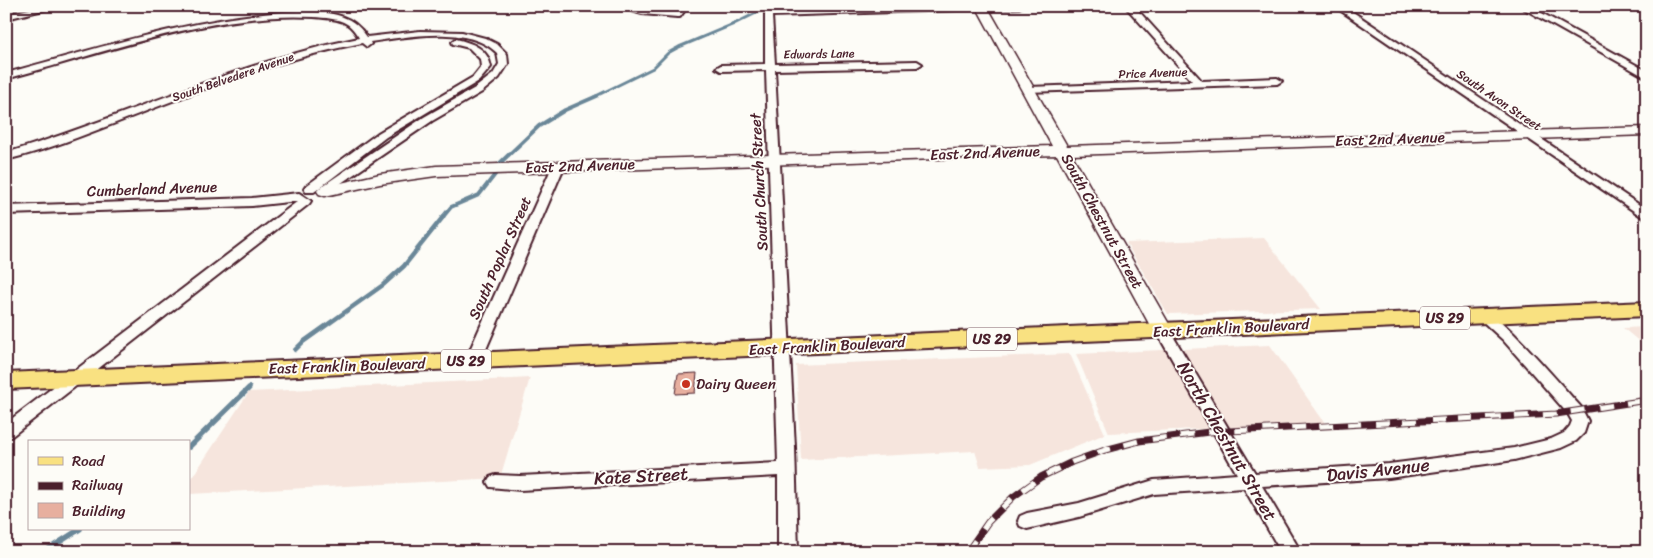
<svg xmlns="http://www.w3.org/2000/svg" width="1653" height="558" font-family="Sriracha,sans-serif">
<style>
.built{fill:#f6e5dd}
.lines{fill:none;stroke-linecap:round;stroke-linejoin:round}
.stream-far3{stroke:#6b8798;stroke-width:3}
.stream-far2{stroke:#6b8798;stroke-width:4}
.stream-far1{stroke:#6b8798;stroke-width:4.5}
.stream{stroke:#6b8798;stroke-width:5.5}
.building{fill:#e7af9f;stroke:#4a1f2b}
.street-casing{stroke:#4a1f2b;stroke-width:4}
.secondary-casing{stroke:#4a1f2b;stroke-width:3}
.primary-casing{stroke:#4a1f2b;stroke-width:4}
.street{fill:#fdfcf7;fill-rule:evenodd}
.secondary{fill:#fdfcf7;fill-rule:evenodd}
.primary{fill:#f9e181;fill-rule:evenodd}
.rail-casing{stroke:#4a1f2b;stroke-width:7}
.rail{stroke:#fdfcf7;stroke-width:5;stroke-dasharray:14;stroke-linecap:butt}
.poi-dot{fill:#c8321e;stroke:#fdfcf7;stroke-width:2}
.labels{text-anchor:middle;stroke-width:4;stroke-linejoin:round;paint-order:stroke}
.far-street-label{font-size:12px;fill:#4a1f2b;stroke:#fdfcf7}
.shield{fill:#fdfcf7;stroke:#806168;stroke-width:1}
.shield-label{font-size:14px;font-weight:bold;fill:#4a1f2b}
.street-label{font-size:15px;fill:#4a1f2b;stroke:#fdfcf7}
.poi-label{font-size:15px;fill:#4a1f2b;stroke:#fdfcf7;text-anchor:start}
.near-street-label{font-size:18px;fill:#4a1f2b;stroke:#fdfcf7}
</style>
<rect width="100%" height="100%" fill="#fdfcf7"/>
<filter id="ink" filterUnits="userSpaceOnUse"><feTurbulence type="fractalNoise" baseFrequency=".02" numOctaves="2"/><feDisplacementMap in="SourceGraphic" scale="10" xChannelSelector="R" yChannelSelector="G"/><feConvolveMatrix kernelMatrix="1 2 1 2 8 2 1 2 1" color-interpolation-filters="sRGB"/></filter>
<g filter="url(#ink)">
<g class="built">
<polygon points="1264,238 1321,309 1168,314 1126,243"/>
<polygon points="1647,327 1647,348 1623,328"/>
<polygon points="1270,345 1325,423 1109,433 1076,354"/>
<polygon points="1070,354 1105,434 1030,465 980,467 975,451 801,460 796,365"/>
<polygon points="530,378 500,478 189,494 189,482 249,392"/>
</g>
<g class="lines">
<polyline class="stream-far3" points="594,97 653,68 668,53 679,47 734,24 770,6"/>
<g class="stream-far2">
<polyline points="499,164 539,126 565,110 597,96"/>
<polyline points="442,218 451,207 479,195 497,172"/>
</g>
<polyline class="stream-far1" points="295,350 303,342 383,285 404,266 443,217"/>
<g class="stream">
<polyline points="189,447 249,388"/>
<polyline points="44,552 80,529"/>
</g>
</g>
<polygon class="building" points="697,373 695,393 675,394 678,374"/>
<g class="lines">
<defs>
<g id="street">
<polygon points="44,6 60,6 6,19 6,14"/>
<polygon points="616,6 675,12 680,6 688,6 680,17 677,17 642,14"/>
<polygon points="934,6 1023,6 1019,8 772,16 775,64 917,61 922,64 917,67 775,70 795,447 798,552 778,552 778,476 520,490 490,487 487,482 490,477 496,475 520,476 778,463 766,70 721,71 716,68 721,65 765,64 765,12"/>
<polygon points="1125,6 1134,6 1202,81 1277,78 1282,81 1277,84 1026,92 1024,90 1029,87 1192,81"/>
<polygon points="1334,6 1344,6 1647,210 1647,220"/>
<polygon points="1519,6 1529,6 1647,71 1647,78"/>
<path d="M299,11C327,13 350,11 367,37L420,31L462,32L485,38L497,44L507,54L508,64L499,78L482,92L432,121L325,194L319,190L321,187L424,117L475,88L493,74L499,64L497,53C468,24 406,37 370,42L371,44L367,47L362,43C288,57 219,83 149,110C102,128 55,148 6,160V153C125,117 237,62 359,38C356,33 352,27 347,24C338,18 324,18 314,17C214,11 103,54 6,79V73C102,47 199,16 299,11Z"/>
<path d="M456,39C472,43 488,48 491,67L479,81L386,137L314,192H306L304,189L306,186L378,133L473,77L481,67L480,59L469,48L453,44L452,42Z"/>
<polygon points="558,164 564,167 481,361 478,365 468,365 465,361 552,167"/>
<polygon points="299,193 311,201 309,204 12,436 6,438 6,423 298,201 252,206 6,214 6,206 252,198"/>
<path d="M1485,311C1503,316 1564,389 1581,407L1588,421L1584,433L1576,441L1561,448L1514,460L1389,478L1262,486L1301,552H1281L1244,488L1154,494L1079,517L1027,529L1020,526L1018,521L1020,516L1027,513L1079,503L1154,480L1237,474L1156,331L1158,328H1168L1170,331L1255,473L1389,464L1514,448L1551,439L1564,433L1570,426L1572,421L1568,414L1503,340L1480,319L1478,316L1480,313Z"/>
</g>
<polygon id="secondary" points="976,6 987,6 1067,146 1647,127 1647,135 1072,155 1173,331 1170,336 1163,337 1156,336 1153,331 1057,155 436,176 380,184 325,196 319,194 317,191 319,188 380,174 436,166 1052,146"/>
<polygon id="primary" points="1647,302 1647,316 6,389 6,373"/>
</defs>
<use href="#street" class="street-casing"/>
<use href="#secondary" class="secondary-casing"/>
<use href="#primary" class="primary-casing"/>
<use href="#street" class="street"/>
<use href="#secondary" class="secondary"/>
<use href="#primary" class="primary"/>
<defs>
<polyline id="rail" points="967,552 988,522 1013,497 1041,477 1072,462 1105,450 1139,441 1209,432 1556,414 1647,400"/>
</defs>
<use href="#rail" class="rail-casing"/>
<use href="#rail" class="rail"/>
</g>
</g>
<circle class="poi-dot" cx="686" cy="384" r="5"/>
<g class="labels">
<g class="far-street-label">
<text transform="translate(819 54) rotate(-1)" y="4">Edwards Lane</text>
<text transform="translate(1153 73) rotate(-2)" y="4">Price Avenue</text>
<text transform="translate(233 77) rotate(-19)" y="4">South Belvedere Avenue</text>
<text transform="translate(1499 100) rotate(34)" y="4">South Avon Street</text>
</g>
<g class="shield">
<rect x="1420" y="306.5" width="50" height="23" rx="4"/>
<rect x="967" y="327.5" width="50" height="23" rx="4"/>
<rect x="441" y="349.5" width="50" height="23" rx="4"/>
</g>
<g class="shield-label">
<text x="1445" y="323">US 29</text>
<text x="992" y="344">US 29</text>
<text x="466" y="366">US 29</text>
</g>
<g class="street-label">
<text transform="translate(1390 139) rotate(-2)" y="5">East 2nd Avenue</text>
<text transform="translate(985 153) rotate(-2)" y="5">East 2nd Avenue</text>
<text transform="translate(580 166) rotate(-2)" y="5">East 2nd Avenue</text>
<text transform="translate(759 182) rotate(-93)" y="5">South Church Street</text>
<text transform="translate(152 189) rotate(-2)" y="5">Cumberland Avenue</text>
<text transform="translate(1102 221) rotate(61)" y="5">South Chestnut Street</text>
<text transform="translate(500 258) rotate(-66)" y="5">South Poplar Street</text>
<text transform="translate(1231 328) rotate(-3)" y="5">East Franklin Boulevard</text>
<text transform="translate(827 346) rotate(-3)" y="5">East Franklin Boulevard</text>
<text transform="translate(347 366) rotate(-2)" y="5">East Franklin Boulevard</text>
</g>
<g class="poi-label">
<text x="696" y="389">Dairy Queen</text>
</g>
<g class="near-street-label">
<text transform="translate(1227 441) rotate(60)" y="6">North Chestnut Street</text>
<text transform="translate(1378 470) rotate(-6)" y="6">Davis Avenue</text>
<text transform="translate(641 476) rotate(-3)" y="6">Kate Street</text>
</g>
</g>
<rect width="1653" height="558" fill="none" stroke="#fdfcf7" stroke-width="25"/>
<rect x="12" y="12" width="1628" height="533" fill="none" stroke="#4a1f2b" stroke-width="2" filter="url(#ink)"/>
<rect x="28" y="440" width="162" height="90" fill="#fdfcf7" stroke="#b5a4a5"/>
<rect x="38" y="457" width="25" height="8" fill="#f9e181" stroke="#b5a4a5"/>
<text x="72" y="466" font-size="15" fill="#4a1f2b">Road</text>
<rect x="38" y="482" width="25" height="8" fill="#4a1f2b" stroke="#b5a4a5"/>
<text x="72" y="490" font-size="15" fill="#4a1f2b">Railway</text>
<rect x="38" y="503" width="25" height="15" fill="#e7af9f" stroke="#b5a4a5"/>
<text x="72" y="516" font-size="15" fill="#4a1f2b">Building</text>
</svg>
